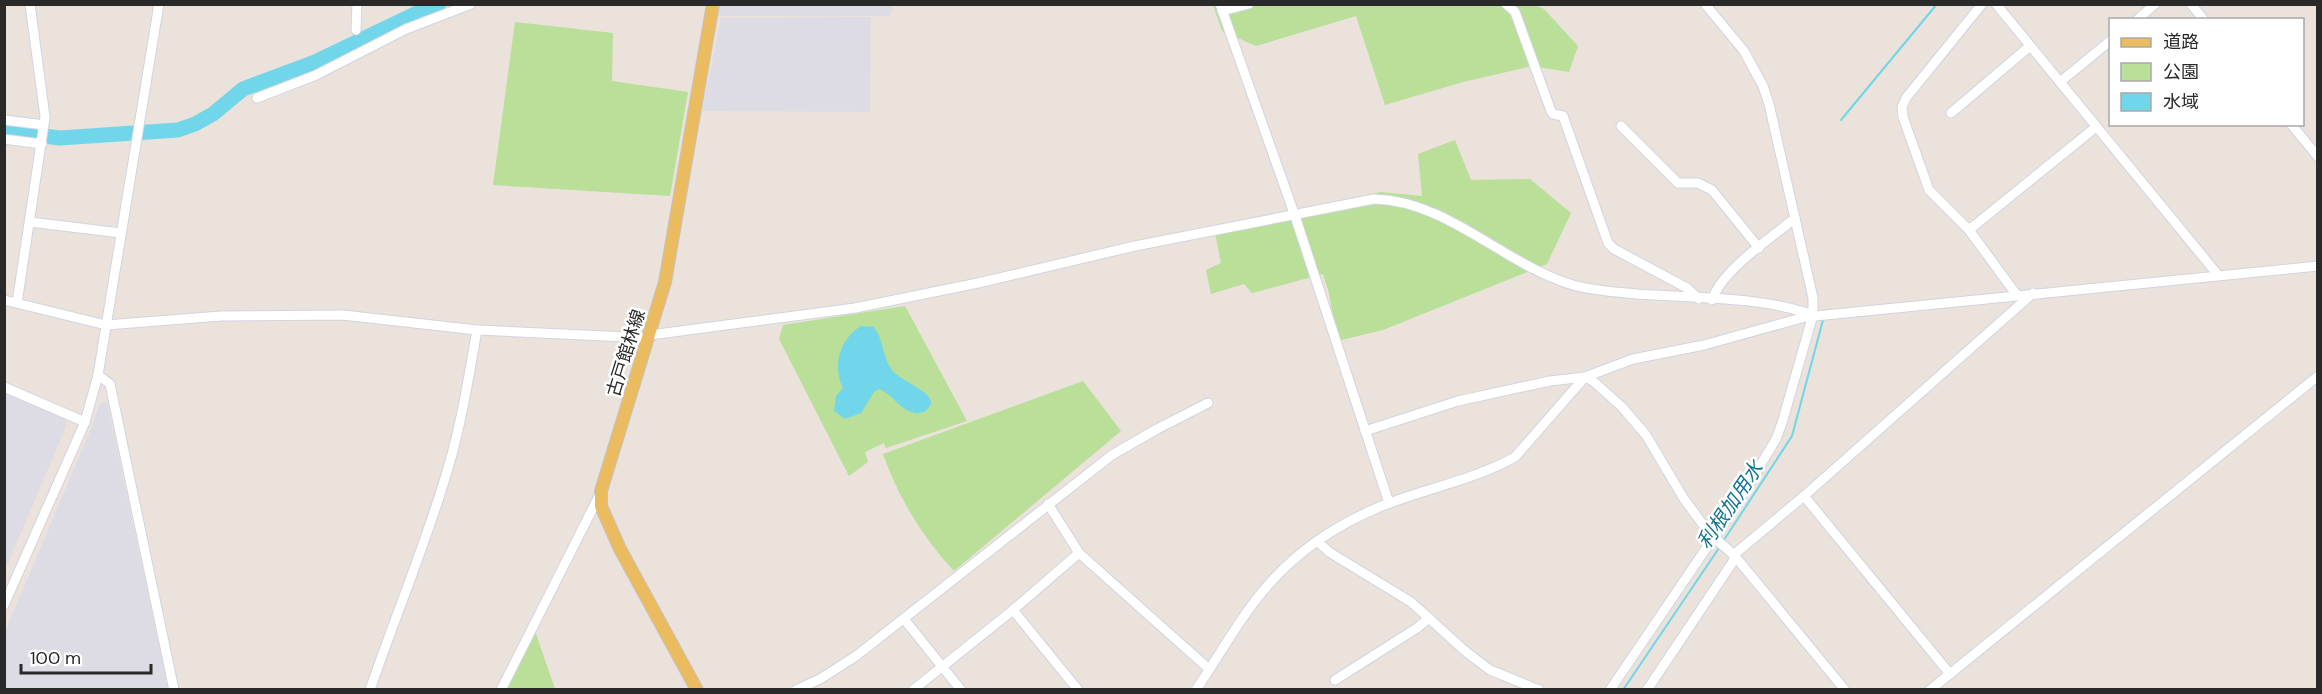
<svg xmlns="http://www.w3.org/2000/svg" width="2322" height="694" font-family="'DM Sans','Noto Sans JP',sans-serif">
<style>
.industrial{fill:#dddbe3}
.green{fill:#b9df99}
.water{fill:#71d6e9}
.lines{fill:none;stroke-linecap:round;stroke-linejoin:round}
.stream{stroke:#71d6e9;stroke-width:2}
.river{stroke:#71d6e9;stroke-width:15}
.minor-casing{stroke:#d0d5e1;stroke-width:11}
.major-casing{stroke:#c3c3c3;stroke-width:14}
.minor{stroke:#fff;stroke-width:9}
.major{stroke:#ebbb5f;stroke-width:12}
.labels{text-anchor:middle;stroke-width:5;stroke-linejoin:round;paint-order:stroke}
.street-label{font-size:18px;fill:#292929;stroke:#fff}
.water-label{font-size:20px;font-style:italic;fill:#127593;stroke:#fff}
</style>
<rect width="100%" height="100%" fill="#eae2db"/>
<g class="industrial">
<polygon points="719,5 893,5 890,16 717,16"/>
<polygon points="871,17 870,112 702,111 721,18"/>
<polygon points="5,393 65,419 66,426 5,570"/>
<polygon points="107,402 168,689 5,689 5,632 91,429 100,404"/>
</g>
<g class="green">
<polygon points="1213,5 1535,5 1544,9 1578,46 1569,72 1532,66 1463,82 1385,105 1356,16 1256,46 1222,31"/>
<polygon points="515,22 613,33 612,81 688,92 670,196 493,185"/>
<polygon points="1455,140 1471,180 1530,179 1571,213 1547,264 1383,330 1337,341 1329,293 1323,274 1252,293 1244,284 1211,294 1206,270 1221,263 1215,233 1282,220 1380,192 1422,196 1418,154"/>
<polygon points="905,306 967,421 886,448 884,443 865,452 868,462 849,476 779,339 783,325"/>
<path d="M1083,381L1121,431L954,571C923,538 898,497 883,454Z"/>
<polygon points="535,631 555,689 504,690"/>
</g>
<path class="water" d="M861,326L874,327C884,340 882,357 892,370C899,380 931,391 931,402C931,405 929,408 927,410C908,423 893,393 879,389L874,392L861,413L845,419L834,411L836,396L843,388C832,365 840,339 861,326Z"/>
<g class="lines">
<g class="stream">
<polyline points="1841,120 1937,4"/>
<polyline points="1722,543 1792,436 1823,320"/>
<polyline points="1623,690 1719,548"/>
</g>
<polyline class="river" points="4,131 60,138 178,130 195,124 213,114 243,89 315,62 415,14 439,4"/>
<defs>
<g id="minor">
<polyline points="1220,4 1295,216 1389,503"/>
<polyline points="1506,4 1515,12 1551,111 1553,114 1563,116 1608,243 1614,249 1687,288 1699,299"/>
<polyline points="1982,4 1906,98 1902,107 1903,117 1929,190 1969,230 2016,294"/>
<polyline points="1996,4 2218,275"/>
<polyline points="2191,4 2204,20"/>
<polyline points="1222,11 1249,4"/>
<polyline points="2137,20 2155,4"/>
<polyline points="356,30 357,4"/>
<polyline points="2060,82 2110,41"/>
<polyline points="257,98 316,75 406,29 471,4"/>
<polyline points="1951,113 2030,46"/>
<polyline points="4,120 44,125"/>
<polyline points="2291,124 2318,157"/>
<polyline points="1621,126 1678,183 1698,183 1712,190 1759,248"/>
<polyline points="4,139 42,144"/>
<polyline points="30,222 121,233"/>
<polyline points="1969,230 2096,127"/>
<polyline points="4,300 106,325 221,316 343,315 477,330 649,338"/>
<path d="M1712,300C1723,269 1770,239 1795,218"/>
<polyline points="17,303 45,117 30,4"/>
<path d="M650,335L855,308L978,283L1135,246L1374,199C1449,201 1504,265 1573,285C1594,291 1616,292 1637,294C1693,298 1760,296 1813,315"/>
<polyline points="98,375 110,384 174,690"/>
<polyline points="1585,377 1593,381 1622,407 1646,435 1684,499 1710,534 1734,555 1845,690"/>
<polyline points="4,387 85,422"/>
<polyline points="1365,431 1458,401 1550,381 1585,377 1633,359 1704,345 1805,317 2318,266"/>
<polyline points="1804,496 1950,674"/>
<polyline points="1048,504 1079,553 1209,669"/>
<polyline points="1317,541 1329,552 1411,602 1465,651 1490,670 1539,690"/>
<polyline points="4,605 85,422 98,375 159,4"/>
<polyline points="1013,610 1078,690"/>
<polyline points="904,619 961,690"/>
<polyline points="1335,680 1417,628 1429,618"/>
<path d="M370,690C396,614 427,541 449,465C462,420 469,375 477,330"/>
<polyline points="501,690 599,496"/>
<polyline points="796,690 820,679 856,656 1112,455 1157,429 1208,403"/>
<polyline points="913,690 1013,610 1079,553"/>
<path d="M1196,690C1219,656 1242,614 1269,584C1298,551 1337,525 1377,508C1422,489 1472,481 1515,457L1585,377"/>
<polyline points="1610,690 1745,491 1776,439 1782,423 1813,315 1813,298 1769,104 1763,86 1744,51 1705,4"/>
<polyline points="1647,690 1732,563 1737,552 1804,496 2033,293"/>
<polyline points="1930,690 2318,376"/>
</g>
<polyline id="major" points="697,690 620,549 601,506 601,491 665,282 713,4"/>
</defs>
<use href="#minor" class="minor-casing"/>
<use href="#major" class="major-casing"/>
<use href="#minor" class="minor"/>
<use href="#major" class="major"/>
</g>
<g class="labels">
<g class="street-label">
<text transform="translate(626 353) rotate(-73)" y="6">古戸館林線</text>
</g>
<g class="water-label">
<text transform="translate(1730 505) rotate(-56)" y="7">利根加用水</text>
</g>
</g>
<rect width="2322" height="694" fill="none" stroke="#292929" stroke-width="12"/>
<rect x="2109" y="18" width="195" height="108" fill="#ffffff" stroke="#a9a9a9" stroke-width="1.5"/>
<rect x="2121" y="38" width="30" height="9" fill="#ebbb5f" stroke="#a9a9a9" stroke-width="1.5"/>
<text x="2163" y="48" font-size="18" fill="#292929">道路</text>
<rect x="2121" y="63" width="30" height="18" fill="#b9df99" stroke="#a9a9a9" stroke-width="1.5"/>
<text x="2163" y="78" font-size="18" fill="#292929">公園</text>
<rect x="2121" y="93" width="30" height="18" fill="#71d6e9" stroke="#a9a9a9" stroke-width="1.5"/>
<text x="2163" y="108" font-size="18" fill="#292929">水域</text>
<path d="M21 664v9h130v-9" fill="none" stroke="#292929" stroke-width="3"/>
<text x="30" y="664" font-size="18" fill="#292929" stroke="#ffffff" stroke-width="4.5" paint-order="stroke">100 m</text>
</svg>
